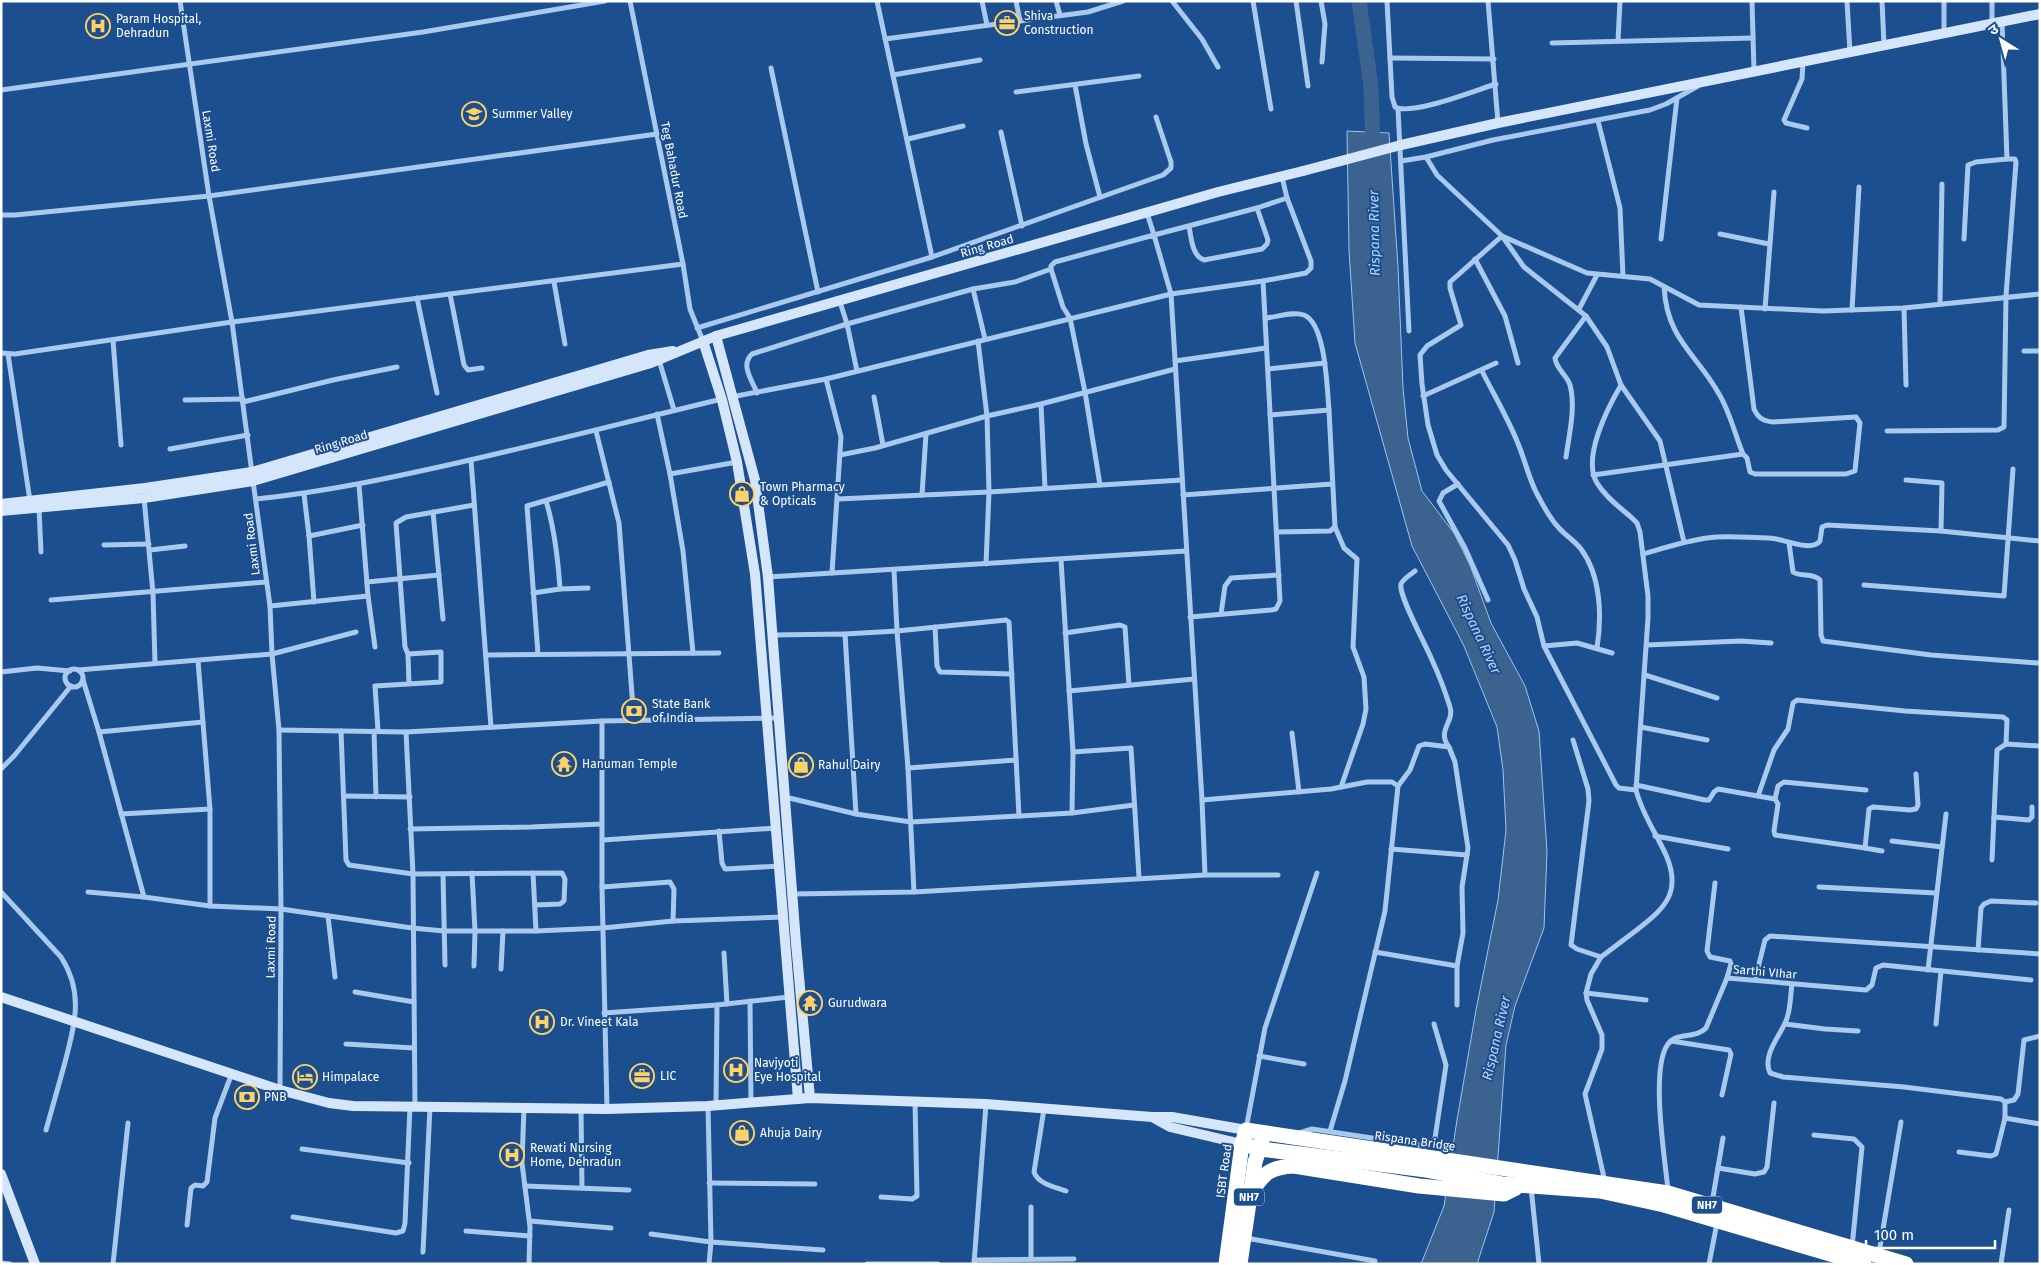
<svg xmlns="http://www.w3.org/2000/svg" width="2041" height="1265" font-family="'Fira Sans','Noto Sans Devanagari',sans-serif">
<style>
.water{fill:#3c6290;stroke:#9cc4f0}
.lines{fill:none;stroke-linecap:round;stroke-linejoin:round}
.river{stroke:#3c6290;stroke-width:15}
.street{stroke:#a9c9ee;stroke-width:5}
.secondary{stroke:#d6e6fa;stroke-width:10}
.highway{stroke:#fff;stroke-width:15}
.secondary-bridge{stroke:#d6e6fa;stroke-width:10}
.labels{text-anchor:middle;stroke-width:4;stroke-linejoin:round;paint-order:stroke}
.shield{fill:#1b4f8f;stroke:#bbcadd;stroke-width:1}
.shield-label{font-size:11px;font-weight:bold;fill:#fff}
.poi-label{font-size:12px;fill:#fff;stroke:#1b4f8f;text-anchor:start}
.street-label{font-size:12px;fill:#fff;stroke:#1b4f8f}
.water-label{font-size:14px;font-style:italic;fill:#b5d3f5;stroke:#1b4f8f}
</style>
<rect width="100%" height="100%" fill="#1b4f8f"/>
<polygon class="water" points="1347,131 1389,133 1398,267 1403,388 1408,438 1422,491 1454,533 1470,565 1491,623 1525,686 1539,731 1547,852 1544,928 1515,1006 1506,1045 1494,1212 1477,1264 1421,1264 1444,1206 1457,1120 1476,1010 1498,900 1506,830 1503,770 1497,727 1464,646 1412,546 1355,343 1349,250"/>
<g class="lines">
<polyline class="river" points="1359,1 1371,86 1373,151"/>
<g class="street">
<polyline points="180,1 209,196 232,322 252,473"/>
<polyline points="630,1 683,264 690,309 703,341"/>
<polyline points="877,1 932,257"/>
<polyline points="982,1 987,25"/>
<polyline points="1016,1 1020,21"/>
<polyline points="1056,1 1060,15"/>
<polyline points="1172,1 1202,39 1218,67"/>
<polyline points="1253,1 1271,109"/>
<polyline points="1296,1 1308,86"/>
<polyline points="1321,1 1325,24 1322,62"/>
<path d="M1387,1L1392,97L1395,107C1411,116 1476,90 1496,84"/>
<polyline points="1488,1 1498,123"/>
<polyline points="1752,1 1754,71"/>
<polyline points="1847,1 1850,52"/>
<polyline points="1882,1 1884,45"/>
<polyline points="1944,1 1944,33"/>
<polyline points="1992,24 1992,1"/>
<polyline points="885,39 1088,12 1123,1"/>
<polyline points="1618,41 1620,1"/>
<polyline points="1552,43 1753,38"/>
<polyline points="1390,58 1494,59"/>
<polyline points="1803,62 1802,79 1784,120 1786,123 1807,128"/>
<polyline points="771,68 818,292"/>
<polyline points="893,75 980,60"/>
<polyline points="1075,85 1086,144 1100,197"/>
<polyline points="1,90 423,32 605,1"/>
<polyline points="1016,92 1139,76"/>
<polyline points="1398,109 1409,331"/>
<polyline points="1598,121 1620,208 1623,276"/>
<polyline points="1001,132 1022,226"/>
<polyline points="908,139 963,126"/>
<path d="M1426,157L1437,175L1502,236L1524,267L1586,316L1607,347L1621,385C1607,409 1582,458 1597,483C1606,498 1621,508 1633,519L1637,523L1640,532L1648,596V618L1636,790C1642,814 1656,833 1666,855C1682,892 1665,908 1638,929C1626,938 1613,948 1601,957L1591,974L1586,993L1587,1000L1602,1035V1049L1585,1094L1605,1182"/>
<polyline points="1401,161 1426,157 1493,140 1650,110 1666,104 1698,86"/>
<polyline points="1257,208 1287,198"/>
<path d="M1147,213L1154,235L1257,208L1268,240L1267,244L1262,249L1204,260C1192,256 1191,237 1189,226"/>
<polyline points="1,215 15,215 209,196 657,134"/>
<polyline points="1720,234 1769,244"/>
<polyline points="1661,239 1677,98"/>
<polyline points="1964,239 1968,165 1976,162 2007,159 2002,22"/>
<polyline points="1475,259 1505,316 1518,363"/>
<polyline points="1051,269 1063,307 1070,318 1085,392 1100,485"/>
<polyline points="554,282 565,344"/>
<path d="M1664,287C1667,340 1696,353 1719,394C1730,412 1735,435 1743,454"/>
<polyline points="450,294 464,365 468,370 482,368"/>
<polyline points="417,298 437,393"/>
<polyline points="840,302 847,324 857,371"/>
<polyline points="1940,303 1942,184"/>
<polyline points="1904,308 1906,385"/>
<polyline points="1579,309 1597,275"/>
<polyline points="1765,309 1774,192"/>
<polyline points="1852,310 1859,187"/>
<path d="M1266,318C1277,317 1294,311 1304,315C1326,324 1327,389 1329,410L1270,415"/>
<polyline points="697,328 932,257 1163,175 1171,168 1171,162 1156,117"/>
<polyline points="113,340 121,445"/>
<polyline points="978,341 987,416 989,492 986,564"/>
<polyline points="2024,351 2040,351"/>
<polyline points="1,353 15,354 232,322 683,264"/>
<polyline points="8,354 30,501"/>
<polyline points="659,360 674,410"/>
<polyline points="1175,361 1266,348"/>
<polyline points="1268,369 1325,363"/>
<path d="M1482,371C1494,395 1509,420 1519,446C1525,461 1529,478 1536,492C1543,505 1549,518 1559,528C1566,536 1574,540 1581,549C1601,576 1602,616 1597,648"/>
<polyline points="826,379 841,437 832,573"/>
<polyline points="1621,385 1660,441 1684,542"/>
<path d="M757,393C752,380 740,365 752,354L847,324L973,289"/>
<polyline points="1423,396 1496,363"/>
<polyline points="731,397 826,379 1171,294 1263,281 1306,273 1311,268 1311,261 1287,198 1282,177"/>
<polyline points="874,397 883,445"/>
<polyline points="185,400 243,399"/>
<polyline points="243,402 333,380 397,367"/>
<polyline points="1041,404 1045,488"/>
<polyline points="657,414 670,474 683,551 693,653"/>
<polyline points="596,431 619,523 634,721"/>
<polyline points="1887,431 1998,430 2004,427 2006,296 2016,162 2015,159 2007,159"/>
<polyline points="170,449 248,435"/>
<polyline points="840,455 875,448 987,416 1041,404 1175,369"/>
<path d="M1566,457C1569,435 1576,407 1570,385C1567,375 1556,369 1555,358L1586,316"/>
<polyline points="471,460 491,727"/>
<polyline points="670,474 737,462"/>
<path d="M1593,475L1743,454L1747,458L1750,472L1755,474H1846L1855,471L1860,423L1856,417L1773,422C1763,421 1758,418 1754,409L1741,307"/>
<polyline points="1906,480 1942,483 1941,531"/>
<polyline points="253,481 270,606 272,654 279,730 281,909 280,1090"/>
<polyline points="1458,484 1443,493 1439,501 1465,548 1488,600"/>
<polyline points="359,485 368,596 375,647"/>
<polyline points="304,494 309,536 314,602"/>
<polyline points="922,495 926,434"/>
<polyline points="1183,495 1332,484"/>
<polyline points="144,498 153,593 155,663"/>
<path d="M256,499C325,492 390,478 457,463C546,443 634,420 722,399"/>
<polyline points="838,499 989,492 1182,480"/>
<polyline points="39,508 41,552"/>
<polyline points="433,512 443,619"/>
<polyline points="1335,527 1344,548 1357,559 1353,647 1364,677 1366,709 1363,724 1341,787"/>
<polyline points="1277,532 1330,531 1335,527 1329,410"/>
<polyline points="309,536 363,525"/>
<path d="M1789,543L1793,572C1801,577 1814,573 1820,580L1821,635L1823,641L1931,655L2038,663"/>
<polyline points="104,545 149,544"/>
<polyline points="150,550 185,546"/>
<path d="M1643,554C1664,548 1685,541 1707,538C1727,535 1749,538 1769,538C1782,538 1811,553 1820,541L1822,527L1827,525L1941,531L2040,541"/>
<polyline points="1061,560 1073,752 1072,813"/>
<polyline points="894,570 897,631 1006,620 1009,622 1019,816"/>
<path d="M1415,571C1411,574 1402,580 1401,584C1398,595 1427,647 1432,660C1439,675 1445,691 1450,707C1455,722 1436,730 1449,747"/>
<polyline points="768,577 1186,551"/>
<polyline points="367,582 439,575"/>
<polyline points="1864,585 2004,596 2013,469"/>
<polyline points="560,589 588,588"/>
<path d="M533,593L560,589C558,559 555,530 546,501"/>
<polyline points="51,600 266,582"/>
<polyline points="270,606 368,596"/>
<polyline points="1221,614 1225,586 1231,578 1279,575"/>
<polyline points="1190,617 1271,610 1276,609 1280,601 1263,281"/>
<polyline points="935,627 937,666 940,672 1012,674"/>
<polyline points="1065,633 1120,625 1125,627 1129,685"/>
<polyline points="845,634 897,631 908,768 914,892"/>
<polyline points="771,635 845,634 856,814"/>
<polyline points="1647,645 1741,641 1771,643"/>
<polyline points="1544,646 1577,643 1612,653"/>
<polyline points="408,654 405,647 396,523 406,517 474,505"/>
<polyline points="538,654 527,506 609,482"/>
<polyline points="486,655 719,653"/>
<polyline points="198,661 210,809 210,906"/>
<circle cx="74" cy="678" r="9"/>
<polyline points="78,670 272,654 356,632"/>
<polyline points="1,672 37,668 70,671"/>
<polyline points="1645,675 1717,698"/>
<polyline points="83,680 99,732 144,897"/>
<polyline points="1069,691 1194,679"/>
<polyline points="602,721 602,887 607,1109"/>
<polyline points="1641,727 1707,740"/>
<polyline points="279,730 406,732 602,721 778,718"/>
<polyline points="341,731 346,860 349,865 413,874 562,873 565,879 564,901 560,904 535,905"/>
<polyline points="374,731 376,797"/>
<polyline points="378,731 375,686 441,682 441,652 408,654 409,684"/>
<polyline points="99,732 203,722"/>
<polyline points="406,732 413,874 415,1106"/>
<polyline points="1292,733 1299,792"/>
<polyline points="1573,740 1588,789 1589,801 1571,945 1577,949 1601,957"/>
<polyline points="1073,752 1131,748 1139,877"/>
<polyline points="908,768 1016,760"/>
<polyline points="1,769 14,756 71,686"/>
<polyline points="1636,785 1705,800 1709,800 1714,792 1718,789 1775,799 1778,804 1774,831 1775,835 1865,848"/>
<polyline points="1636,790 1619,788 1616,785 1544,646 1537,617 1524,589 1515,560 1508,545 1446,470 1437,455 1428,425 1422,384 1420,355 1427,346 1461,325 1450,288 1450,282 1502,236 1587,273 1650,279 1699,305 1823,311 1904,308 2040,294"/>
<polyline points="344,796 410,797"/>
<polyline points="1758,796 1774,750 1788,729 1793,703 1797,700 1905,711 2003,717 2007,720 2006,744"/>
<polyline points="785,797 856,814 911,822 1072,813 1134,805"/>
<polyline points="1775,799 1778,786 1784,782 1866,790"/>
<polyline points="1202,800 1331,789 1367,782 1392,782 1398,786 1385,911 1345,1081 1330,1131"/>
<polyline points="121,814 210,809"/>
<polyline points="1994,817 2029,820 2032,817 2032,807"/>
<polyline points="410,829 531,827 602,824"/>
<polyline points="719,831 722,863 725,869 780,866"/>
<polyline points="1655,836 1728,849"/>
<polyline points="603,840 776,828"/>
<polyline points="1892,841 1942,847"/>
<polyline points="1391,849 1467,855 1468,848 1455,762 1449,747 1425,744 1419,746 1410,770 1398,786"/>
<polyline points="1882,851 1865,848 1869,809 1873,807 1910,810 1916,809 1918,805 1916,774"/>
<polyline points="1992,860 1997,750 2006,744 2040,746"/>
<polyline points="472,873 475,931 474,966"/>
<polyline points="533,873 536,931"/>
<polyline points="443,874 445,965"/>
<polyline points="1205,875 1278,875"/>
<polyline points="1715,883 1707,951 1710,957 1730,961 1731,964 1727,978"/>
<polyline points="602,887 670,882 674,889 673,921"/>
<polyline points="1819,887 1936,893"/>
<path d="M1,892L61,957C85,994 74,1027 64,1066C58,1087 52,1108 46,1130"/>
<polyline points="88,892 144,897 210,906 281,909 412,928 444,931 536,931 603,928 673,921 783,917"/>
<polyline points="793,894 914,892 1205,875 1202,800 1171,294 1154,235 1055,262 1051,266 1051,269 1015,282 973,289 985,339"/>
<polyline points="328,916 335,977"/>
<polyline points="1978,950 1981,908 1984,904 1991,901 2036,903"/>
<polyline points="1375,952 1457,966 1457,1005"/>
<polyline points="724,953 727,1004"/>
<polyline points="1457,966 1463,933 1462,887 1467,855"/>
<polyline points="501,969 503,931"/>
<polyline points="1928,970 1946,814"/>
<polyline points="1755,980 1765,940 1770,936 2040,954"/>
<path d="M1792,985C1790,996 1791,1012 1785,1023C1779,1037 1762,1056 1770,1073L1783,1077L1904,1087L2001,1099L2005,1102V1118L1996,1154L1991,1156L1959,1152"/>
<polyline points="355,992 414,1002"/>
<polyline points="1586,993 1646,1000"/>
<polyline points="750,1001 751,1102"/>
<polyline points="604,1013 717,1005"/>
<polyline points="1785,1024 1825,1029 1858,1031"/>
<polyline points="1936,1024 1941,971"/>
<polyline points="1671,1041 1729,1050 1731,1054 1722,1095"/>
<polyline points="346,1044 414,1048"/>
<polyline points="1259,1056 1304,1064"/>
<polyline points="2005,1102 2014,1100 2018,1094 2024,1040 2040,1036"/>
<polyline points="716,1105 717,1005 789,997"/>
<polyline points="708,1106 711,1242 709,1264"/>
<polyline points="524,1107 522,1163 530,1227 529,1264"/>
<polyline points="581,1109 582,1188"/>
<path d="M1044,1109L1034,1172C1038,1184 1055,1187 1066,1191"/>
<polyline points="2005,1118 2040,1124"/>
<polyline points="1246,1129 1265,1028 1317,873"/>
<polyline points="1299,1133 1312,1129 1425,1146 1432,1143 1435,1138 1446,1065 1434,1024"/>
<polyline points="1814,1135 1854,1139 1862,1147 1852,1247"/>
<polyline points="302,1149 409,1163"/>
<polyline points="1718,1168 1755,1174 1764,1172 1767,1167 1774,1103"/>
<polyline points="709,1183 815,1184"/>
<polyline points="525,1186 629,1190"/>
<polyline points="1531,1187 1539,1264"/>
<path d="M1668,1190C1665,1159 1650,1068 1668,1044C1676,1032 1696,1039 1706,1028L1727,978L1866,990L1872,985L1876,968L1883,965L2031,980"/>
<polyline points="881,1197 912,1199 917,1196 915,1102"/>
<polyline points="1712,1203 1723,1138"/>
<polyline points="1031,1207 1031,1259"/>
<polyline points="293,1217 396,1233 403,1231 405,1223 410,1106"/>
<polyline points="530,1221 611,1228"/>
<polyline points="187,1225 191,1188 195,1185 203,1186 207,1182 215,1118 232,1073"/>
<polyline points="466,1231 530,1236"/>
<polyline points="651,1234 711,1242 823,1250"/>
<polyline points="1246,1238 1375,1261"/>
<polyline points="423,1252 430,1107"/>
<polyline points="1879,1253 1901,1122"/>
<polyline points="974,1260 1074,1259"/>
<polyline points="1,1263 10,1264"/>
<polyline points="113,1264 128,1123"/>
<polyline points="867,1264 938,1264"/>
<polyline points="974,1264 986,1104"/>
<polyline points="1709,1264 1717,1223"/>
<polyline points="2001,1264 2009,1210"/>
</g>
<g class="secondary">
<polyline points="1401,145 1498,123 2040,14"/>
<polyline points="716,336 755,480 768,577 796,943 810,1098"/>
<polyline points="703,341 722,400 737,462 755,574 798,1099"/>
<polyline points="1,504 145,488 252,472 648,355 673,351"/>
<polyline points="1,511 144,498 253,481 651,363 716,336 1218,192 1303,171"/>
<polyline points="1,997 280,1090 329,1103 353,1106 607,1109 708,1106 810,1098 986,1104 1152,1117 1172,1117 1246,1130"/>
<polyline points="1152,1117 1170,1127 1242,1144"/>
<polyline points="1,1174 35,1264"/>
</g>
<g class="highway">
<polyline points="1242,1144 1261,1149 1426,1170 1502,1184 1600,1191 1664,1205 1864,1264"/>
<path d="M1250,1193C1264,1174 1269,1167 1294,1166L1419,1186L1504,1194L1516,1188"/>
<polyline points="1226,1264 1242,1144 1246,1130 1668,1193 1906,1264"/>
<polyline points="1240,1264 1255,1162 1262,1141"/>
</g>
<polyline class="secondary-bridge" points="1303,171 1401,145"/>
</g>
<defs>
<symbol id="office-ring" viewBox="-11 -11 22 22"><circle r="9.5" fill="#1b4f8f" stroke="#ffd166" stroke-width="1.5"/><path d="M-6-3h4V-5.5h4V-3h4V5H-6ZM-1-4.5V-3h2v-1.5ZM-6 0V1H6V0Z" fill="#ffd166"/></symbol>
<symbol id="hospital-ring" viewBox="-11 -11 22 22"><circle r="9.5" fill="#1b4f8f" stroke="#ffd166" stroke-width="1.5"/><path d="M-5-5h3v3.5h4V-5h3V5h-3V1.5h-4V5h-3Z" fill="#ffd166"/></symbol>
<symbol id="school-ring" viewBox="-11 -11 22 22"><circle r="9.5" fill="#1b4f8f" stroke="#ffd166" stroke-width="1.5"/><path d="M0-5L7-2L0 1L-7-2ZM-4 1L0 2.5L4 1V4Q0 6-4 4Z" fill="#ffd166"/></symbol>
<symbol id="shop-ring" viewBox="-11 -11 22 22"><circle r="9.5" fill="#1b4f8f" stroke="#ffd166" stroke-width="1.5"/><path d="M-5-2.5h2.3a2.7 3.5 0 0 1 5.4 0H5L5.5 6h-11ZM-1.5-2.5h3a1.5 2.3 0 0 0-3 0Z" fill="#ffd166"/></symbol>
<symbol id="bank-ring" viewBox="-11 -11 22 22"><circle r="9.5" fill="#1b4f8f" stroke="#ffd166" stroke-width="1.5"/><path d="M-6-4H6V4H-6ZM0-2.3a2.3 2.3 0 1 0 0 4.6a2.3 2.3 0 1 0 0-4.6Z" fill="#ffd166"/></symbol>
<symbol id="temple-ring" viewBox="-11 -11 22 22"><circle r="9.5" fill="#1b4f8f" stroke="#ffd166" stroke-width="1.5"/><path d="M0-6L5-2H3V0L6.5 2.5H4V6H1.5V3h-3V6H-4V2.5H-6.5L-3 0V-2H-5Z" fill="#ffd166"/></symbol>
<symbol id="hotel-ring" viewBox="-11 -11 22 22"><circle r="9.5" fill="#1b4f8f" stroke="#ffd166" stroke-width="1.5"/><path d="M-6-4.5h1.5V1H6V5H4.5V3h-9V5H-6ZM-4 0a1.8 1.8 0 1 1 3.6 0ZM.5 0V-2.5h3Q6-2.5 6 0Z" fill="#ffd166"/></symbol>
</defs>
<g fill-rule="evenodd">
<use href="#office-ring" x="993" y="9" width="28" height="28"/>
<use href="#hospital-ring" x="84" y="12" width="28" height="28"/>
<use href="#school-ring" x="460" y="100" width="28" height="28"/>
<use href="#shop-ring" x="728" y="480" width="28" height="28"/>
<use href="#bank-ring" x="620" y="697" width="28" height="28"/>
<use href="#temple-ring" x="550" y="750" width="28" height="28"/>
<use href="#shop-ring" x="787" y="751" width="28" height="28"/>
<use href="#temple-ring" x="796" y="989" width="28" height="28"/>
<use href="#hospital-ring" x="528" y="1008" width="28" height="28"/>
<use href="#hospital-ring" x="722" y="1056" width="28" height="28"/>
<use href="#office-ring" x="628" y="1062" width="28" height="28"/>
<use href="#hotel-ring" x="291" y="1063" width="28" height="28"/>
<use href="#bank-ring" x="233" y="1083" width="28" height="28"/>
<use href="#shop-ring" x="728" y="1119" width="28" height="28"/>
<use href="#hospital-ring" x="498" y="1141" width="28" height="28"/>
</g>
<g class="labels">
<g class="shield">
<rect x="1234" y="1188.5" width="30" height="17" rx="4"/>
<rect x="1692" y="1196.5" width="30" height="17" rx="4"/>
</g>
<g class="shield-label">
<text x="1249" y="1201">NH7</text>
<text x="1707" y="1209">NH7</text>
</g>
<g class="poi-label">
<text x="1024" y="20">Shiva<tspan x="1024" dy="14">Construction</tspan></text>
<text x="116" y="23">Param Hospital,<tspan x="116" dy="14">Dehradun</tspan></text>
<text x="492" y="118">Summer Valley</text>
<text x="760" y="491">Town Pharmacy<tspan x="760" dy="14">&amp; Opticals</tspan></text>
<text x="652" y="708">State Bank<tspan x="652" dy="14">of India</tspan></text>
<text x="582" y="768">Hanuman Temple</text>
<text x="818" y="769">Rahul Dairy</text>
<text x="828" y="1007">Gurudwara</text>
<text x="560" y="1026">Dr. Vineet Kala</text>
<text x="754" y="1067">Navjyoti<tspan x="754" dy="14">Eye Hospital</tspan></text>
<text x="660" y="1080">LIC</text>
<text x="322" y="1081">Himpalace</text>
<text x="264" y="1101">PNB</text>
<text x="760" y="1137">Ahuja Dairy</text>
<text x="530" y="1152">Rewati Nursing<tspan x="530" dy="14">Home, Dehradun</tspan></text>
</g>
<g class="street-label">
<text transform="translate(211 141) rotate(81)" y="4">Laxmi Road</text>
<text transform="translate(674 170) rotate(79)" y="4">Teg Bahadur Road</text>
<text transform="translate(987 246) rotate(-16)" y="4">Ring Road</text>
<text transform="translate(341 442) rotate(-17)" y="4">Ring Road</text>
<text transform="translate(252 544) rotate(-97)" y="4">Laxmi Road</text>
<text transform="translate(271 947) rotate(-89)" y="4">Laxmi Road</text>
<text transform="translate(1765 972) rotate(5)" y="4">Sarthi VIhar</text>
<text transform="translate(1415 1141) rotate(8)" y="4">Rispana Bridge</text>
<text transform="translate(1224 1171) rotate(-82)" y="4">ISBT Road</text>
</g>
<g class="water-label">
<text transform="translate(1374 233) rotate(-91)" y="5">Rispana River</text>
<text transform="translate(1479 634) rotate(65)" y="5">Rispana River</text>
<text transform="translate(1496 1038) rotate(-77)" y="5">Rispana River</text>
</g>
</g>
<rect width="2041" height="1265" fill="none" stroke="#ffffff" stroke-width="5"/>
<g transform="translate(2001 40) rotate(323)" stroke="#1b4f8f" stroke-width="4" paint-order="stroke">
<path d="M0-4L9 19L0 12L-9 19Z" fill="#ffffff"/>
<text y="-8" font-size="14" font-weight="bold" text-anchor="middle" fill="#ffffff">उ</text>
</g>
<path d="M1866 1240v8h129v-8" fill="none" stroke="#ffffff" stroke-width="2.5"/>
<text x="1874" y="1240" font-size="15" fill="#ffffff" stroke="#1b4f8f" stroke-width="4" paint-order="stroke">100 m</text>
</svg>
